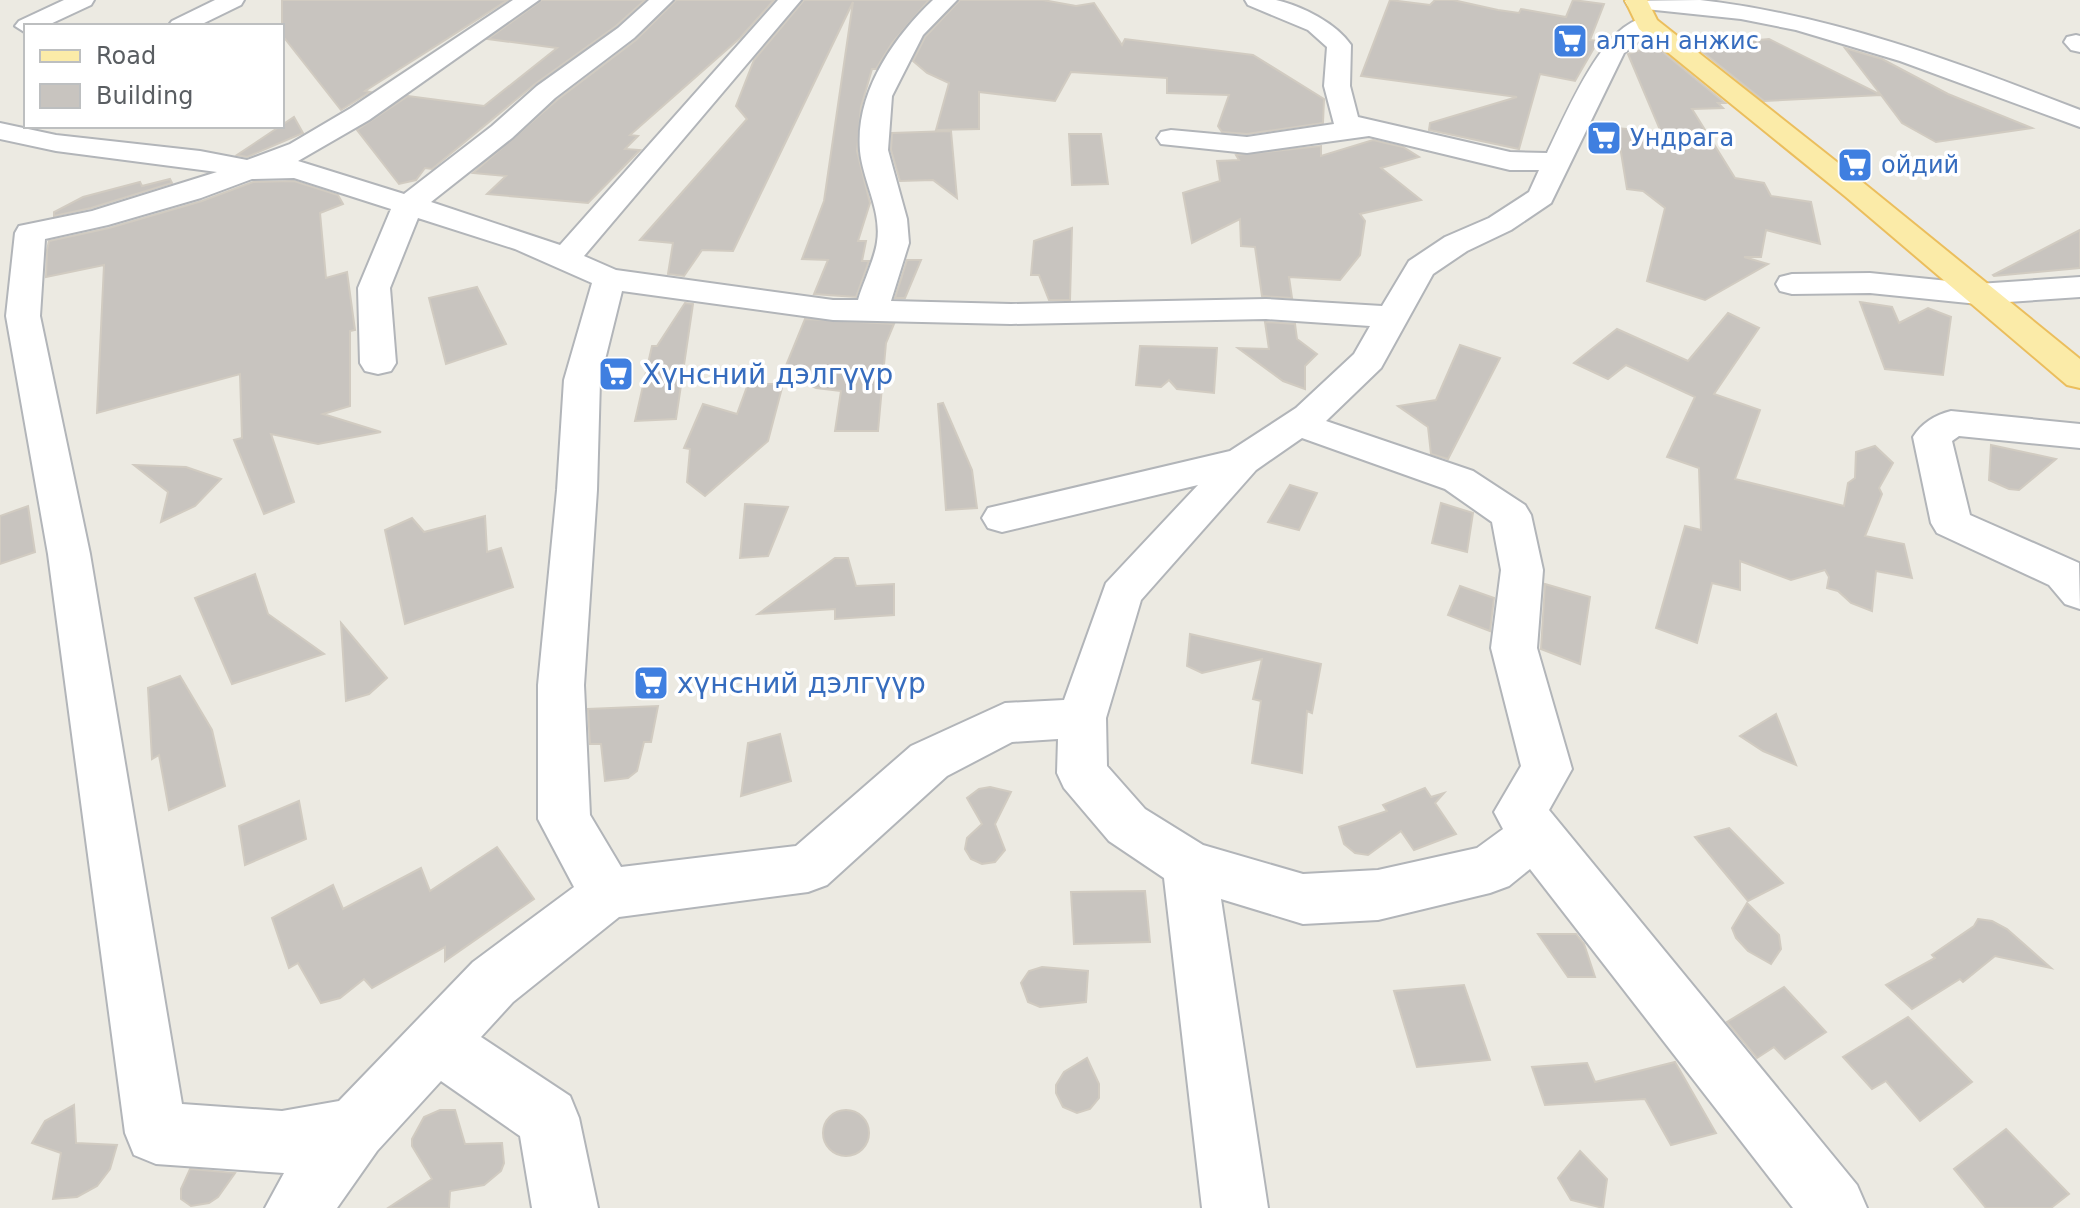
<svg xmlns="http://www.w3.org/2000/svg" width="2080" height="1208" font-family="'DejaVu Sans',sans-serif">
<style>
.building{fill:#c8c4bf;stroke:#d1cbc1;stroke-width:2}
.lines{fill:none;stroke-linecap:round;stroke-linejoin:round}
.minor-casing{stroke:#b2b5b9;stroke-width:4}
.major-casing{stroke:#ebbe5d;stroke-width:4}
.minor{fill:#fff;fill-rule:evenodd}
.major{fill:#fbeba8;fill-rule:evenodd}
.labels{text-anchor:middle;stroke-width:7;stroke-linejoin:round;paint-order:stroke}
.far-shop-label{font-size:24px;fill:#366cbe;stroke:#fff;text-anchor:start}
.shop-label{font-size:28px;fill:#366cbe;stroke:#fff;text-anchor:start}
</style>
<rect width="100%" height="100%" fill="#eceae2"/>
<g class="building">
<polygon points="282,0 508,0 365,91 370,92 341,110 282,35"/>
<polygon points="542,0 645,0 616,26 535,84 432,169 425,168 416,180 399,184 357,130 408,96 484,106 557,48 488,39"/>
<polygon points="676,0 774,0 740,38 630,135 638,136 625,149 640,150 588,203 487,194 506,176 473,173 557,100 636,40"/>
<polygon points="804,0 929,0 892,43 876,69 872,69 861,107 857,151 870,203 858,241 866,241 862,261 869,261 856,297 814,294 828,260 802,259 824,201 853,2 733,251 702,250 684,276 668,274 673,243 640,240 747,119 736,106 754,60"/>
<polygon points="960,0 1043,0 1076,6 1094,3 1122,45 1125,39 1253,55 1324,99 1323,123 1247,134 1222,132 1218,126 1229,95 1167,93 1167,78 1071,72 1055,101 979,92 979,129 936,130 949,83 927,73 913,61 925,37"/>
<polygon points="1390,0 1430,5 1435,0 1453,0 1498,10 1519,13 1521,9 1566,17 1573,0 1604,4 1590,40 1598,41 1575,81 1540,74 1519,149 1429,130 1430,123 1517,97 1361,76"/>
<polygon points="1716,37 1736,42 1769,39 1881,95 1845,48 1882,59 1948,94 2032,128 1936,142 1902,123 1881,95 1764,101 1694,45 1712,44"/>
<polygon points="1650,47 1658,48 1725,103 1718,103 1723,108 1692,109 1735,178 1764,183 1771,196 1811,202 1820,244 1766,230 1761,257 1744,257 1768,264 1705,300 1647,281 1665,208 1643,191 1627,189 1617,128 1661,132 1628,54"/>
<polygon points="294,117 303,133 247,157 237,155"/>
<polygon points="951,131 957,198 933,180 900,181 891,150 892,133"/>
<polygon points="1069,134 1101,134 1108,184 1072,185"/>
<polygon points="1373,140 1403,147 1419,157 1381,168 1421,200 1360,214 1365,221 1360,255 1340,280 1289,277 1292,298 1262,296 1255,247 1241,246 1240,219 1192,243 1183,193 1220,181 1217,161 1239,160 1236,155 1321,146 1321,156"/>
<polygon points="170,179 172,183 91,208 54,216 54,212 83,197 140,182 142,186"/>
<polygon points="294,181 338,195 343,204 320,213 326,278 347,272 355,330 350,331 350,406 323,414 381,432 318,444 271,434 294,502 264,514 234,440 242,438 240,374 97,413 104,265 46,277 47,250 49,241 109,228 202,201 253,182"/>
<polygon points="1072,228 1070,300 1049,300 1039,275 1031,275 1034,241"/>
<polygon points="2080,230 2080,268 1994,276 1993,275"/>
<polygon points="907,260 921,260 905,298 895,298"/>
<polygon points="477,287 506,344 446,364 429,298"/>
<polygon points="1860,302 1892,307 1899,323 1928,308 1951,317 1943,375 1885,369"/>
<polygon points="685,303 693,304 676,419 635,421 652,346 657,346"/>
<polygon points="1728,313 1759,328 1714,394 1760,410 1735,479 1844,506 1848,483 1855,478 1856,452 1875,446 1893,463 1879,488 1882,494 1865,536 1904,544 1912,578 1876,571 1872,611 1851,603 1838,591 1827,588 1829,577 1825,570 1791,580 1740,561 1740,590 1712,583 1697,643 1656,628 1685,526 1701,530 1699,468 1667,457 1695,397 1626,365 1608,379 1574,363 1617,329 1688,361"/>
<polygon points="805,319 894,324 886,343 878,431 835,431 841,391 816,388 783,373"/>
<polygon points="1265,322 1295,324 1297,339 1317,354 1305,366 1305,389 1283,381 1238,348 1269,349"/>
<polygon points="1460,345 1500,358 1448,459 1431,454 1428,427 1398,406 1436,400"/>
<polygon points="1140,346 1217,348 1214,393 1177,389 1169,380 1161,387 1136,385"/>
<polygon points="748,384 783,384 768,441 705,496 687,482 690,449 684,448 703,404 737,414"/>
<polygon points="943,403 972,470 977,508 946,510 938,404"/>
<polygon points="1991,445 2056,459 2019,490 2009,489 1989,480"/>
<polygon points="134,465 186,467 221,479 195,506 161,522 168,492"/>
<polygon points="1290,485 1317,493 1299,530 1268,522"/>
<polygon points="1441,503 1473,513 1467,552 1432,543"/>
<polygon points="745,504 788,507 768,556 740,558"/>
<polygon points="28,506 35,552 0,564 0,516"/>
<polygon points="485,516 487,552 501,548 513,587 405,624 385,530 412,518 424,532"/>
<polygon points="835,558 848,558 856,586 894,584 894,615 835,619 835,609 758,614"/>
<polygon points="255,574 268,614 324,654 232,684 195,598"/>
<polygon points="1545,584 1590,597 1580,664 1541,649"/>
<polygon points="1460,586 1494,598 1490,631 1448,615"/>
<polygon points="341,623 387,678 369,694 346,701"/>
<polygon points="1190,634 1321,664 1312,713 1307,711 1302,773 1252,763 1261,701 1253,699 1262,659 1202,673 1187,666"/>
<polygon points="180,676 212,730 225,786 169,810 159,755 152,759 148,688"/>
<polygon points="658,706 651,742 644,742 637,771 628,778 605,781 601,744 590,744 588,709"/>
<polygon points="1776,714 1796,765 1763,751 1740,736"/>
<polygon points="780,734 791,781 741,796 748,743"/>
<polygon points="990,787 1011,792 995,824 1005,850 995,862 982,864 971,859 965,849 967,838 982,824 967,798 979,789"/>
<polygon points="1425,788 1431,797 1444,793 1435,803 1456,834 1414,850 1401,831 1368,855 1355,853 1344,844 1339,827 1387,811 1383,805"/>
<polygon points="299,801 306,839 245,865 239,826"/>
<polygon points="1729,828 1783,883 1748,901 1695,837"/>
<polygon points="497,847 534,899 445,961 445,947 372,988 364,979 340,998 321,1003 298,963 289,968 272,918 333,885 343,909 421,868 430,891"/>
<polygon points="1145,891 1150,942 1074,944 1071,892"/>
<polygon points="1747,903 1779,935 1781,949 1771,964 1748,951 1736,938 1732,928"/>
<polygon points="1978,919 1992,921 2007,929 2051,968 1995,956 1963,982 1960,979 1912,1009 1886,985 1935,958 1932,955 1974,926"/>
<polygon points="1538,934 1576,934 1584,944 1595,977 1568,977"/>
<polygon points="1042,967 1088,971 1086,1002 1040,1007 1028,1002 1021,983 1029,971"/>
<polygon points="1464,985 1490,1060 1417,1067 1394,991"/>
<polygon points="1784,987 1826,1032 1785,1059 1774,1047 1757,1058 1727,1022"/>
<polygon points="1908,1017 1972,1082 1920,1121 1886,1081 1872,1089 1843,1057"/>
<polygon points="1087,1058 1099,1084 1099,1098 1090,1109 1077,1113 1063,1107 1056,1093 1056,1085 1064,1072"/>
<polygon points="1675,1062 1716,1133 1671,1145 1645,1099 1545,1105 1532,1067 1587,1063 1595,1082"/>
<polygon points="74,1105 76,1143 117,1145 110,1169 97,1186 77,1197 53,1199 61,1153 32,1143 45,1121"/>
<circle cx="846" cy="1133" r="23"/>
<polygon points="440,1110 455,1110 465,1144 502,1143 504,1163 501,1171 484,1185 450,1191 449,1208 388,1208 432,1179 412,1146 412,1139 424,1117"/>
<polygon points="2006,1129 2069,1194 2051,1208 1986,1208 1954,1169"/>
<polygon points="1580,1151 1607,1179 1603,1208 1571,1200 1558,1178"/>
<polygon points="190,1169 235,1173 218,1197 209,1203 191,1206 181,1199 181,1189"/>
</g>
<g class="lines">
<defs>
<g id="minor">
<polygon points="64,0 94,0 91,5 46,26 26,26 26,33 15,26 19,21"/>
<polygon points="215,0 244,0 241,5 198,26 168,26 172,21"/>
<path d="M513,0H539L369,120L298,161L404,194L492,126L537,86L618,28L649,0H673L634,38L555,98L512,138L431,202L560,245L778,0H801L584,256L616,270L833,300H858C863,283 875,258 877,242C882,211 863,181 860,151C855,93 893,38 933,0H957L923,35L892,96L888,150L907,219L909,243L891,301L1011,304L1266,299L1382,306L1409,261L1445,237L1489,218L1529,192L1539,170H1510L1369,136L1247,153L1161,144L1157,138L1161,132L1171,130L1247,137L1334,124L1324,86L1327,47L1308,30L1248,5L1245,0C1255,0 1267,0 1276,0C1302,6 1336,23 1351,45L1350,86L1358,117L1510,152L1547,153C1564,120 1608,7 1655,19L1659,24L1655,29L1624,53L1551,203L1511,230L1467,251L1433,274L1381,368L1326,421L1473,471L1525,505L1531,515L1543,570L1537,648L1572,769L1549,810L1857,1185L1867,1208H1793L1530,869L1509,886L1490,893L1378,920L1303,924L1221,899L1268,1208H1202L1164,878L1109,841L1064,788L1057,773L1058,739L1012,742L947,776L827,885L808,892L619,917L513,1002L481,1037L570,1096L579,1118L598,1208H532L520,1136L441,1081L377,1151L337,1208H265L284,1173L156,1164L134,1155L125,1133L48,554L6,316L15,233L19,226L92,211L217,172L56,151L0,139V123L56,135L200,151L247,160L290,144L351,108ZM294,178L391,209L358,288L360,363L365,371L378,374L391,371L396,363L390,288L418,218L515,249L592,283L564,380L557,490L538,685V819L574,887L473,962L339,1101L282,1111L182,1104L90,554L40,316L45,239L108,225L201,198L252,179ZM622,291L833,320L1011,324L1266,319L1370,326L1354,354L1296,408L1230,451L988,508L982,518L988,528L1002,532L1198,485L1106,583L1064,700L1005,703L911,746L796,846L621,867L590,815L584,685L597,490L600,380ZM1302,438L1445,489L1492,522L1501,570L1491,648L1521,766L1494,812L1503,829L1477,848L1378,870L1303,874L1203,845L1145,809L1107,766L1106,718L1141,600L1256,470Z"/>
<path d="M1700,0C1832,15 1957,62 2080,110V127L1900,61L1796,30L1741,19L1636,8L1628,6L1625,1Z"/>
<polygon points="2076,35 2080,36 2080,52 2071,50 2064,42 2067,37"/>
<polygon points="1870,273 1978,284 2080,277 2080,297 1978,304 1870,293 1792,294 1780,291 1776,284 1780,277 1792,274"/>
<path d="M1951,411L2080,424V448L1959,436L1952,441L1970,515L2079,563L2080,609L2065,604L2049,585L1937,533L1931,523L1913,437C1922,423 1935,415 1951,411Z"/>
</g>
<polygon id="major" points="1625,0 1647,0 1657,20 1866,185 2080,359 2080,388 2067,385 1846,197 1639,29"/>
</defs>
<use href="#minor" class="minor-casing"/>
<use href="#major" class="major-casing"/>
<use href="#minor" class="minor"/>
<use href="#major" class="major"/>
</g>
<defs>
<symbol id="supermarket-square" viewBox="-11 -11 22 22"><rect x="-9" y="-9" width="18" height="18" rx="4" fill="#3f7fe0" stroke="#fff"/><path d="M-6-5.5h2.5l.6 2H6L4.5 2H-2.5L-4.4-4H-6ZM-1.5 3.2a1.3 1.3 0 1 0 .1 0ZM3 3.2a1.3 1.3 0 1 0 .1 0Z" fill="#fff"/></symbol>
</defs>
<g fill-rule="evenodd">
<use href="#supermarket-square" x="1550" y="21" width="40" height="40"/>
<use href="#supermarket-square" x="1584" y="118" width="40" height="40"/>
<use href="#supermarket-square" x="1835" y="145" width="40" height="40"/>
<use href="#supermarket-square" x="596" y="354" width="40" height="40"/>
<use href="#supermarket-square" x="631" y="663" width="40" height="40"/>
</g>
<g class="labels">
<g class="far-shop-label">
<text x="1596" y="49">алтан анжис</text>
<text x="1630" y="146">Ундрага</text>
<text x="1881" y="173">ойдий</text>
</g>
<g class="shop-label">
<text x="642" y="384">Хүнсний дэлгүүр</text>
<text x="677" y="693">хүнсний дэлгүүр</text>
</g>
</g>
<rect x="24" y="24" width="260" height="104" fill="#ffffff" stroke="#bdbfc0" stroke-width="2"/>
<rect x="40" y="50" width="40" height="12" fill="#fbeba8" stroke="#bdbfc0" stroke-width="2"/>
<text x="96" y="64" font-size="24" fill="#5a5e62">Road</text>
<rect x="40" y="84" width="40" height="24" fill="#c8c4bf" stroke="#bdbfc0" stroke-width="2"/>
<text x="96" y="104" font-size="24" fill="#5a5e62">Building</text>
</svg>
